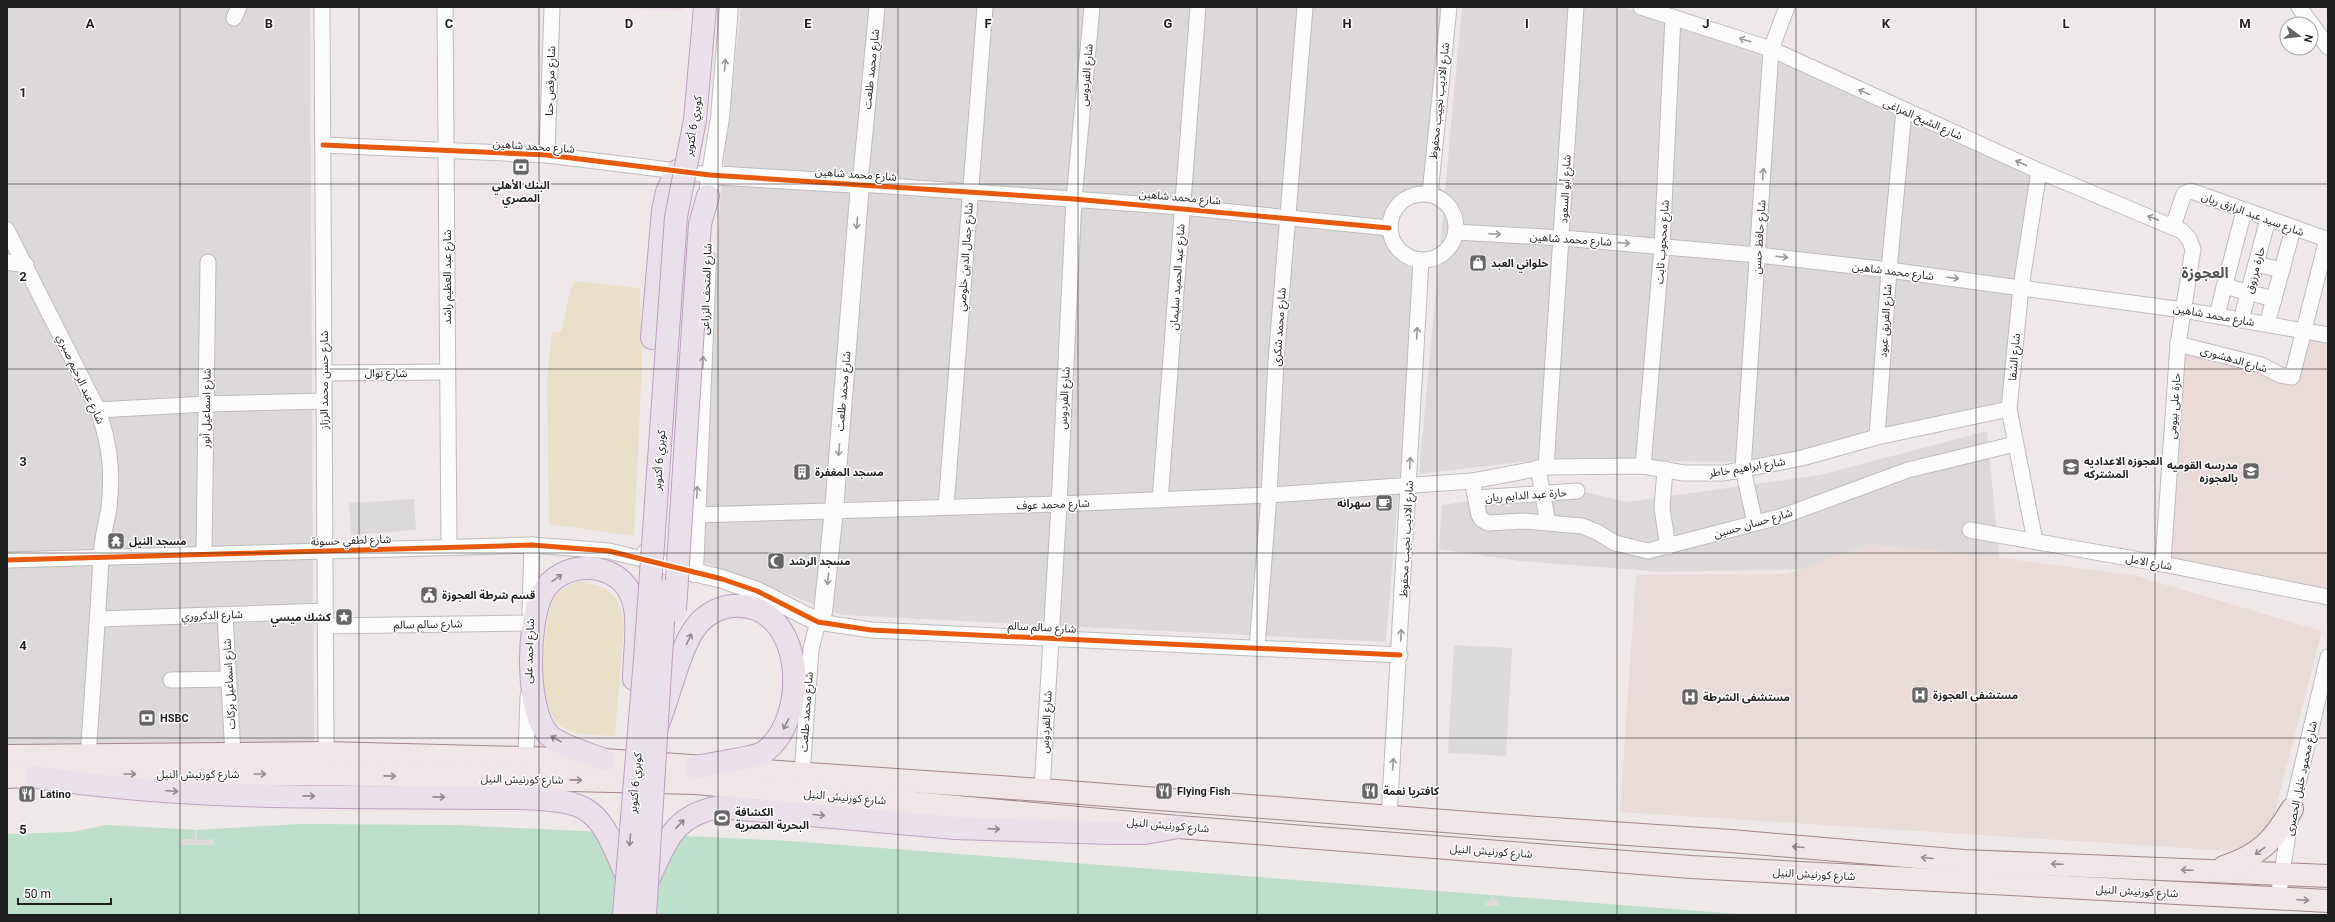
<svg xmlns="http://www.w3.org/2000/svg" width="2335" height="922" font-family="Roboto,'Noto Sans Arabic',sans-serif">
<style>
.residential{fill:#ddd9da}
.commercial{fill:#efdee9}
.education{fill:#eadbd9}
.grass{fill:#ebdfc9}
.parking{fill:#dcd9d9}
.water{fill:#bddfcb}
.pier{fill:#dddbdb}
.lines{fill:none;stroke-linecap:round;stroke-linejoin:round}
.minor-casing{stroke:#bebbbb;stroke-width:17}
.tertiary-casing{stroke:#bebbbb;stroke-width:20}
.primary-casing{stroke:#a48589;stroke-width:24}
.motorway-casing{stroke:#be9fc0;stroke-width:24}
.minor{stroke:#fcfcfc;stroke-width:15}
.tertiary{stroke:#fcfcfc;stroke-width:18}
.primary{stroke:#f1e5e8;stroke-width:22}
.motorway{stroke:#eae0e9;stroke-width:22}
.motorway-bridge-casing{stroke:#be9fc0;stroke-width:24;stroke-linecap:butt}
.motorway-bridge{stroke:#eae0e9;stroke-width:22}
.cycleway-casing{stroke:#fff;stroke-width:8}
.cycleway{stroke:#e8590c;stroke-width:5}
.oneway{stroke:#999}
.oneway2{stroke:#8f898e}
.oneway3{stroke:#928c8e}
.grid{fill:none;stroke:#1f1f1f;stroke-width:1;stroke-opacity:0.55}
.labels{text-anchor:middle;stroke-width:3;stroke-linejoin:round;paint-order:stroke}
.street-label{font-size:11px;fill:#1f1f1f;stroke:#fff}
.poi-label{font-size:11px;font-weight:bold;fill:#1f1f1f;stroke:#fff;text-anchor:start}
.district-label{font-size:15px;font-weight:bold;fill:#525252;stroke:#fff}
.grid-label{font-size:13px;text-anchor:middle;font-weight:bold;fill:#1f1f1f;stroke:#fff;stroke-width:3;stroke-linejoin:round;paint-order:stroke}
</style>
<rect width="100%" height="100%" fill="#eee8e9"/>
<g class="residential">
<polygon points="7,7 310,7 314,746 7,745"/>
<polygon points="741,7 1444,7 1426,190 1413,191 1395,200 1386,214 1385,233 1389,246 1401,258 1417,264 1386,642 842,615 704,562 720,199"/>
<polygon points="1462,7 1622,7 1774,55 2034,174 2004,406 1751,462 1539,460 1419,474"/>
<polygon points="1987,431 2000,565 1663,572 1520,561 1439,549 1442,505 1563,487 1627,502 1820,475"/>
</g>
<polygon class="commercial" points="599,7 682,7 682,11"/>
<g class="education">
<polygon points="2306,335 2328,339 2328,592 2169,561 2181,348 2294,382"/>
<polygon points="1868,544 1971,554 2133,575 2322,631 2270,830 2246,852 1620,812 1636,575 1787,574"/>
</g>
<g class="grass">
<polygon points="575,281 640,288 642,367 634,536 549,524 547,379 552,332 561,332 571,288"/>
<path d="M578,581C607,586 621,593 624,625L615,736C597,735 576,737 561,726C553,720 546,703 544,693C541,678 545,615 552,602C558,591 567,587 578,581Z"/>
</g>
<g class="parking">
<polygon points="414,499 416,530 351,535 349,503"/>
<polygon points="1454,645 1512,648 1506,756 1448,753"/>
</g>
<polygon class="water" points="300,824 454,825 790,841 1751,915 7,915 7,834 72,832 107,825 197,830"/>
<g class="pier">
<polygon points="195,830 197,830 197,840 214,839 214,845 180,845 181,839 194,839"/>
<polygon points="1491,895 1493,895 1494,900 1499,900 1499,906 1485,906 1485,901 1491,901"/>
</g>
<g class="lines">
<defs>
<g id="minor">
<polyline points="322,7 326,753"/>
<polyline points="445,7 449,547"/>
<polyline points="877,7 860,184 1182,207 1389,228"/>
<polyline points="1641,7 1771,49 2039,171 2182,231 2189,239 2193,249 2178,344 2163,564"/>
<polyline points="2299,7 2328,47"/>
<polyline points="234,18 239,7"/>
<polyline points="323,145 547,155 710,175"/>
<polyline points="547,155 552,7"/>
<circle cx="1423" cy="227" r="33"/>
<polyline points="1430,194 1449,7"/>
<polyline points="2173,226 2184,194 2191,191 2323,238 2326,243 2292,377 2280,375 2261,365 2178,344"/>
<path d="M7,230L98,410C110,445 113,471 109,508C106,525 101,543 101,560C97,625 93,690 88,755"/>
<polyline points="1456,232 1562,238 1758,255 1889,270 2183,310 2328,335"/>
<polyline points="7,262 26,265"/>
<polyline points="2256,264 2282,270"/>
<polyline points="2224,286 2274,299"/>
<polyline points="2217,315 2244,211"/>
<polyline points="2241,320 2268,219"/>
<polyline points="2267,324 2293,229"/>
<polyline points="324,373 447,372"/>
<polyline points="98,410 206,404 324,401"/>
<polyline points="1877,437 1889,270 1904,111"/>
<polyline points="1643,466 1662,247 1673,17"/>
<polyline points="1546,467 1576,7"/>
<polyline points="1538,468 1548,523"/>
<polyline points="1665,469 1662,508 1668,547"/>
<polyline points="1472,481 1479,515 1481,519 1488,523 1523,521 1582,526 1597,532 1615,543 1648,551 1783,516 1908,470 2015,444"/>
<polyline points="1476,498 1577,491"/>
<polyline points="1160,500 1198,7"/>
<polyline points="946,507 985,7"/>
<polyline points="696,515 1059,504 1269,495 1472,481 1546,467 1643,466 1684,473 1724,473 1802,458 1877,437 2009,409"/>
<polyline points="1755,523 1743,469 1771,49 1787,7"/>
<polyline points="1970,530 2163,564 2328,597"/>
<polyline points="2035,541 2009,409 2021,287 2039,171"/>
<polyline points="204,554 208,262"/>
<polyline points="7,560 532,545 609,551 646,560"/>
<polyline points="530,612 532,545"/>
<polyline points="225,615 233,754"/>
<polyline points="99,619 326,611"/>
<polyline points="326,626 530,623"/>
<polyline points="1257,648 1269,495 1276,361 1305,7"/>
<polyline points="171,680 229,679"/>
<polyline points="526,757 528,696"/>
<polyline points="802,774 811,649 818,622 871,630 1400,655"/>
<polyline points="1042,790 1059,504 1074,199 1092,7"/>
<polyline points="1389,817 1421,261"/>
<polyline points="2278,898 2292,809 2328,657"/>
</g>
<g id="tertiary">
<polyline points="709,186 720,118 729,7"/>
<polyline points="646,553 646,560 722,579 757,591 818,622 823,612 834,510 860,184 710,175"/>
<polyline points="694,573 707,260"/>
</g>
<g id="primary">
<polyline points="7,756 326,753 604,760 1042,790 1496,825 1731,841 1964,861 2328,876"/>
<polyline points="7,777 87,774 322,774 695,783 1178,827 1691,867 2328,901"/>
<path d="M2224,867C2260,855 2273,841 2292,809"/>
</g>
<g id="motorway">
<polyline points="694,312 700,224 708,196"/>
<polyline points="652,338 663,211 667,192 677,171"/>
<path d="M658,724C669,697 680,648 695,628C704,615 719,607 733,606C805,601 811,718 764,752C756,758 709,764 696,767"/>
<path d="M604,760C591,755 561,745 551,737C525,716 527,623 542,594C560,558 621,559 633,600C640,621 634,656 634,679"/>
<path d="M36,777C195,802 357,796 517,798C594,800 598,808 627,877"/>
<path d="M647,882C666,843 672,816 719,807L955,828L1112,833H1145L1178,827"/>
</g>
</defs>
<use href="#minor" class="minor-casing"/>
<use href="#tertiary" class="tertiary-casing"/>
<use href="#primary" class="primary-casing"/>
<use href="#motorway" class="motorway-casing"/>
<use href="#minor" class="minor"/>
<use href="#tertiary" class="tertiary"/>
<use href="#primary" class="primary"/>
<use href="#motorway" class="motorway"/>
<defs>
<g id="motorway-bridge">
<polyline points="675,610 694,312"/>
<polyline points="624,915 645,659 676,217 695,120 705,7"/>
<polyline points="645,915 665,591"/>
</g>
</defs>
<use href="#motorway-bridge" class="motorway-bridge-casing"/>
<use href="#motorway-bridge" class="motorway-bridge"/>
<defs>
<g id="cycleway">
<polyline points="323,145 547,155 710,175 1074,199 1389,228"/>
<polyline points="7,560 532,545 609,551 722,579 757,591 818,622 871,630 1400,655"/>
</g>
</defs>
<use href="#cycleway" class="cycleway-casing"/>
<use href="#cycleway" class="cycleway"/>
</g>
<defs><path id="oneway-shaft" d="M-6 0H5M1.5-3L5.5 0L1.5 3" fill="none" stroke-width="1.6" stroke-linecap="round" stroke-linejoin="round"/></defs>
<g class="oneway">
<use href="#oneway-shaft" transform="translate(1745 40) rotate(-162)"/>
<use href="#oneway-shaft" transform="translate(725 65) rotate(-85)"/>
<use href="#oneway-shaft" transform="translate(1864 92) rotate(-155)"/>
<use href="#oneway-shaft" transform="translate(2021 163) rotate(-156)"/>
<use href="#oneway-shaft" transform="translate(1763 174) rotate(-86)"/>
<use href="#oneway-shaft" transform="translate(2153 218) rotate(-158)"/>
<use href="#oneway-shaft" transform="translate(857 223) rotate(95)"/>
<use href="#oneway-shaft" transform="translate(1495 234) rotate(3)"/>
<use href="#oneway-shaft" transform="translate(1624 243) rotate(5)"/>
<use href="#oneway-shaft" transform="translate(1782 257) rotate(7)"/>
<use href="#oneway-shaft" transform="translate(1953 278) rotate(7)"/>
<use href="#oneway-shaft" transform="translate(1417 333) rotate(-87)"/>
<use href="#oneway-shaft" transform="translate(703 362) rotate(-87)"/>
<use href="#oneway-shaft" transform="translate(839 450) rotate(95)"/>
<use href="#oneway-shaft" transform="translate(1410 463) rotate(-87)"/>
<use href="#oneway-shaft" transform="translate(697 492) rotate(-87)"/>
<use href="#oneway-shaft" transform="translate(828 579) rotate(95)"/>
<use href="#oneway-shaft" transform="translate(1401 635) rotate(-87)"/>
<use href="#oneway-shaft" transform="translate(1393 764) rotate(-86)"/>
</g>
<g class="oneway2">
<use href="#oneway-shaft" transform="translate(557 578) rotate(-35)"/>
<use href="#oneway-shaft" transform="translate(689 639) rotate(-65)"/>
<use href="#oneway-shaft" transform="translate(786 724) rotate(117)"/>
<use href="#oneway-shaft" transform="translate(556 739) rotate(-151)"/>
<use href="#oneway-shaft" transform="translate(172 791) rotate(3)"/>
<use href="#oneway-shaft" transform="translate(309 796) rotate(1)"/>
<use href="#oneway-shaft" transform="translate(439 797) rotate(1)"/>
<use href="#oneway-shaft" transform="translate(819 815) rotate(5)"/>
<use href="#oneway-shaft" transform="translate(680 824) rotate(-46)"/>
<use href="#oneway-shaft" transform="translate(994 829) rotate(2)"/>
<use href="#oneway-shaft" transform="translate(630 840) rotate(95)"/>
</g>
<g class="oneway3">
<use href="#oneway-shaft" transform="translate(130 774)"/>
<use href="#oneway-shaft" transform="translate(260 774)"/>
<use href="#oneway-shaft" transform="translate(390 776) rotate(1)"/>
<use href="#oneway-shaft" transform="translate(576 780) rotate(1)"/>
<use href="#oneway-shaft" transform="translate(1798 847) rotate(-175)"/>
<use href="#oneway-shaft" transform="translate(2260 851) rotate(143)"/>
<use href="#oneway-shaft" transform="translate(1927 858) rotate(-175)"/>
<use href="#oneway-shaft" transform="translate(2057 864) rotate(-178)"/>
<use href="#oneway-shaft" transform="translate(2187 870) rotate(-178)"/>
<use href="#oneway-shaft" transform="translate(2303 900) rotate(3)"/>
</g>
<path class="grid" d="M180,7V915M359,7V915M539,7V915M718,7V915M898,7V915M1078,7V915M1257,7V915M1437,7V915M1617,7V915M1796,7V915M1976,7V915M2155,7V915M7,184H2328M7,369H2328M7,553H2328M7,738H2328"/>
<defs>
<symbol id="bank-square" viewBox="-11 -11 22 22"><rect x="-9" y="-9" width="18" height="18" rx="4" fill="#676566" stroke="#fff"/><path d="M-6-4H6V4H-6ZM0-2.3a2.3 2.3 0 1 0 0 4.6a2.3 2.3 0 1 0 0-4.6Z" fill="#fff"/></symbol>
<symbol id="shop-square" viewBox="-11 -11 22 22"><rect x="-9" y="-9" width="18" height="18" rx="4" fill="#676566" stroke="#fff"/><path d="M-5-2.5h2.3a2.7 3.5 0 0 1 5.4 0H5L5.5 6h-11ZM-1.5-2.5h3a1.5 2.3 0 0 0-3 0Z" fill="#fff"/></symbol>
<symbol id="school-square" viewBox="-11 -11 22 22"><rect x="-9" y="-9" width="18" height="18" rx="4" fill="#676566" stroke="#fff"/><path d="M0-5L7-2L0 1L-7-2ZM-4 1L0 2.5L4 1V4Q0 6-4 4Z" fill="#fff"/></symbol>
<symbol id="building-square" viewBox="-11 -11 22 22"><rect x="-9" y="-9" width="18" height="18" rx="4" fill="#676566" stroke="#fff"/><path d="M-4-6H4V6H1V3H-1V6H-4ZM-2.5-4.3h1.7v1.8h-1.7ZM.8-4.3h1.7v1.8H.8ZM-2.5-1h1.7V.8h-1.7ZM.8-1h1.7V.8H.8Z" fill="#fff"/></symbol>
<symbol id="cafe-square" viewBox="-11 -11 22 22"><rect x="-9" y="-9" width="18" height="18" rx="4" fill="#676566" stroke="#fff"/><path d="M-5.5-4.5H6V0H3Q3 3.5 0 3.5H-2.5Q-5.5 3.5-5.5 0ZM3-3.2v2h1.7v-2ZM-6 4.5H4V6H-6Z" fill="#fff"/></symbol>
<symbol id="temple-square" viewBox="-11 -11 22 22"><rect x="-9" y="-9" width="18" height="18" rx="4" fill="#676566" stroke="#fff"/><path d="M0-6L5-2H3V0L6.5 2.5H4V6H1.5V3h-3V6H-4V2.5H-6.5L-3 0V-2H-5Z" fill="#fff"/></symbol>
<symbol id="mosque-square" viewBox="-11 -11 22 22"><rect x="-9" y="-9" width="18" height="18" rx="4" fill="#676566" stroke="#fff"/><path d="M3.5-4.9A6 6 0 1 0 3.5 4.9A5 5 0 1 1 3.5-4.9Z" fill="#fff"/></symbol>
<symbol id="civic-square" viewBox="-11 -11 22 22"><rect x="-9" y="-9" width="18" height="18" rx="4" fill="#676566" stroke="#fff"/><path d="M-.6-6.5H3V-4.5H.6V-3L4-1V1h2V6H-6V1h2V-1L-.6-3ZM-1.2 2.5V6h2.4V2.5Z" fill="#fff"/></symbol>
<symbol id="sight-square" viewBox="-11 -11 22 22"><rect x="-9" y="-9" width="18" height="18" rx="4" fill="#676566" stroke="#fff"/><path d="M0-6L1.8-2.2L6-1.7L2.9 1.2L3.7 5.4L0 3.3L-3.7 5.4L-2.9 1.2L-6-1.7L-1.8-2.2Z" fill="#fff"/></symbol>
<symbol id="hospital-square" viewBox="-11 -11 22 22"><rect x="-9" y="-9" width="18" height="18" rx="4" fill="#676566" stroke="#fff"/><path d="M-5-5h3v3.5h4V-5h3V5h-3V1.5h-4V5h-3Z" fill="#fff"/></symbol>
<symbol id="restaurant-square" viewBox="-11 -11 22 22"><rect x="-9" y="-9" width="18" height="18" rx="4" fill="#676566" stroke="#fff"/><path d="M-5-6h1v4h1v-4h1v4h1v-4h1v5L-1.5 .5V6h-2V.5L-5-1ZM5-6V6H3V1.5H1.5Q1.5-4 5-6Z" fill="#fff"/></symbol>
<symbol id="stadium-square" viewBox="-11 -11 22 22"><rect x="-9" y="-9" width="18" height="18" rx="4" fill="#676566" stroke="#fff"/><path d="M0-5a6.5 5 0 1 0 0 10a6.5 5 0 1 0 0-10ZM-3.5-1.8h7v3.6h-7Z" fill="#fff"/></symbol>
</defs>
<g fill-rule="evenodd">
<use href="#bank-square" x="511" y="157" width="20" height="20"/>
<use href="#shop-square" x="1468" y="253" width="20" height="20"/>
<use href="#school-square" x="2061" y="457" width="20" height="20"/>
<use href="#school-square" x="2241" y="461" width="20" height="20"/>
<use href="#building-square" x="792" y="462" width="20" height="20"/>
<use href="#cafe-square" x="1374" y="493" width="20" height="20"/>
<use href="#temple-square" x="106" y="531" width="20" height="20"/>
<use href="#mosque-square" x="766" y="551" width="20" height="20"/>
<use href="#civic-square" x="419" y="585" width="20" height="20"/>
<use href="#sight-square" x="334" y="607" width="20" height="20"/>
<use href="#hospital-square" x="1910" y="685" width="20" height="20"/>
<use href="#hospital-square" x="1680" y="687" width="20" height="20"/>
<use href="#bank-square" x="137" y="708" width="20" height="20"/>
<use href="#restaurant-square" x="1154" y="781" width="20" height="20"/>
<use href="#restaurant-square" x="1360" y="781" width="20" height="20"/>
<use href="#restaurant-square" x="17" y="784" width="20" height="20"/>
<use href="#stadium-square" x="712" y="808" width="20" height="20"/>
</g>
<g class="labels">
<g class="street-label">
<text transform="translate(871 69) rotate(-84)" y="4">شارع محمد طلعت</text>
<text transform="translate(1086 75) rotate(-85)" y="4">شارع الفردوس</text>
<text transform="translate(550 81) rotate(-88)" y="4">شارع مرقص حنا</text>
<text transform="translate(1439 101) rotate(-84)" y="4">شارع الاديب نجيب محفوظ</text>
<text transform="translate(1923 119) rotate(24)" y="4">شارع الشيخ المراغى</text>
<text transform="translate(693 126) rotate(-81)" y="4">كوبري 6 أكتوبر</text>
<text transform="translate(534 146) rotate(4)" y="4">شارع محمد شاهين</text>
<text transform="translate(856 174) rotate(4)" y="4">شارع محمد شاهين</text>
<text transform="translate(1565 189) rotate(-87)" y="4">شارع أبو السعود</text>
<text transform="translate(1180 197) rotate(5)" y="4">شارع محمد شاهين</text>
<text transform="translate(2253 214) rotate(20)" y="4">شارع سيد عبد الرازق ريان</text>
<text transform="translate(1759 237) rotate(-86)" y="4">شارع حافظ حسن</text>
<text transform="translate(1571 239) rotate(4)" y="4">شارع محمد شاهين</text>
<text transform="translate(1662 242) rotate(-86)" y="4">شارع محجوب ثابت</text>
<text transform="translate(965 257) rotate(-86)" y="4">شارع جمال الدين خلوصي</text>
<text transform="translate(2255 270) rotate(-75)" y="4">حارة مرزوق</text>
<text transform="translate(1893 271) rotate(7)" y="4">شارع محمد شاهين</text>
<text transform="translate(447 277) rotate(-90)" y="4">شارع عبد العظيم راشد</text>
<text transform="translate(1177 277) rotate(-86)" y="4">شارع عبد الحميد سليمان</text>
<text transform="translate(706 289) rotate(-88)" y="4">شارع المتحف الزراعى</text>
<text transform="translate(2214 315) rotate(10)" y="4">شارع محمد شاهين</text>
<text transform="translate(1885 321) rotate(-86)" y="4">شارع الفريق عبود</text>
<text transform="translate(1279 327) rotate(-86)" y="4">شارع محمد شكرى</text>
<text transform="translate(2014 357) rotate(-85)" y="4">شارع الشفا</text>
<text transform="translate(2234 359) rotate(16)" y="4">شارع الدهشورى</text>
<text x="386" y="377">شارع نوال</text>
<text transform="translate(81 379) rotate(65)" y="4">شارع عبد الرحيم صبري</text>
<text transform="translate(324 380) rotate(-90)" y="4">شارع حسن محمد الرزاز</text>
<text transform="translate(843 391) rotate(-85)" y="4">شارع محمد طلعت</text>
<text transform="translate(1064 398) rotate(-87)" y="4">شارع الفردوس</text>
<text transform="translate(2174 406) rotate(-86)" y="4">حارة على بيومى</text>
<text transform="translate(206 408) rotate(-89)" y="4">شارع اسماعيل أنور</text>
<text transform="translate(659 460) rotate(-86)" y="4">كوبري 6 أكتوبر</text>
<text transform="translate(1747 467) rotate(-9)" y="4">شارع ابراهيم خاطر</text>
<text transform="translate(1526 495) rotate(-4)" y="4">حارة عبد الدايم ريان</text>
<text transform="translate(1053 504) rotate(-2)" y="4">شارع محمد عوف</text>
<text transform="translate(1753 523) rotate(-16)" y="4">شارع حسان حسين</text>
<text transform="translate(1406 539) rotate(-87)" y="4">شارع الاديب نجيب محفوظ</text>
<text transform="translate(351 540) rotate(-2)" y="4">شارع لطفي حسونة</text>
<text transform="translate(2149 562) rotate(10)" y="4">شارع الامل</text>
<text transform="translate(212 615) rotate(-2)" y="4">شارع الدكروري</text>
<text transform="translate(428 624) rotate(-1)" y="4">شارع سالم سالم</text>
<text transform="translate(1042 627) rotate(3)" y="4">شارع سالم سالم</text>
<text transform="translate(529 651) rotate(-88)" y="4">شارع احمد على</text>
<text transform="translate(229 684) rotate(-93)" y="4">شارع اسماعيل بركات</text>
<text transform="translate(806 712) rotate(-86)" y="4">شارع محمد طلعت</text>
<text transform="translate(1046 722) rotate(-87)" y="4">شارع الفردوس</text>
<text x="198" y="778">شارع كورنيش النيل</text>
<text transform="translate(2301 778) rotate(-78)" y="4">شارع محمود خليل الحصرى</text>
<text transform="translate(522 779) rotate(1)" y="4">شارع كورنيش النيل</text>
<text transform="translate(635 783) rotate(-85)" y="4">كوبري 6 أكتوبر</text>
<text transform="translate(845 797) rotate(5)" y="4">شارع كورنيش النيل</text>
<text transform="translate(1168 825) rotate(5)" y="4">شارع كورنيش النيل</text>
<text transform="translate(1491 851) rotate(4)" y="4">شارع كورنيش النيل</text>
<text transform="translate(1814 874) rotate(3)" y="4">شارع كورنيش النيل</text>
<text transform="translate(2137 891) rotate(3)" y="4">شارع كورنيش النيل</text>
</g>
<g class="poi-label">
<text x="521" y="189" text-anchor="middle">البنك الأهلي<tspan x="521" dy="13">المصري</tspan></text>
<text x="1491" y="267">حلواني العبد</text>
<text x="2084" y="465">العجوزه الاعداديه<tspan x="2084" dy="13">المشتركه</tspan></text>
<text x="2238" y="469" text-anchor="end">مدرسه القوميه<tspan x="2238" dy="13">بالعجوزه</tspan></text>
<text x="815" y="476">مسجد المغفرة</text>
<text x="1371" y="507" text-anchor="end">سهرانه</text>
<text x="129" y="545">مسجد النيل</text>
<text x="789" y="565">مسجد الرشد</text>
<text x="442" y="599">قسم شرطة العجوزة</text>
<text x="331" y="621" text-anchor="end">كشك ميسي</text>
<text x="1933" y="699">مستشفى العجوزة</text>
<text x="1703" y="701">مستشفى الشرطة</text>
<text x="160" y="722">HSBC</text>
<text x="1177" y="795">Flying Fish</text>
<text x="1383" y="795">كافتريا نعمة</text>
<text x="40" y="798">Latino</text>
<text x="735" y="816">الكشافة<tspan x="735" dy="13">البحرية المصرية</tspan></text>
</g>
<g class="district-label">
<text x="2205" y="278">العجوزة</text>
</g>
</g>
<g class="grid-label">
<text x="90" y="28">A</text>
<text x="269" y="28">B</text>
<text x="449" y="28">C</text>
<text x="629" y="28">D</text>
<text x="808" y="28">E</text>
<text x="988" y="28">F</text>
<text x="1168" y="28">G</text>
<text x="1347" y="28">H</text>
<text x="1527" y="28">I</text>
<text x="1706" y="28">J</text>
<text x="1886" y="28">K</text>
<text x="2066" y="28">L</text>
<text x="2245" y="28">M</text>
<text x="23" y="97">1</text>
<text x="23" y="281">2</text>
<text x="23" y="466">3</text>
<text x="23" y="650">4</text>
<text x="23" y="834">5</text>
</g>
<rect width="2335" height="922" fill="none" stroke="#1f1f1f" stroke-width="16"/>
<g transform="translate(2299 36) rotate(105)"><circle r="19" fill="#ffffff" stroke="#a5a5a5"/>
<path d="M0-3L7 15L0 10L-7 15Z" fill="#676566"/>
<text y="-6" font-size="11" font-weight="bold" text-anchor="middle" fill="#1f1f1f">N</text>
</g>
<path d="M18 898v6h93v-6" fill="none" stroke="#1f1f1f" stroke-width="2"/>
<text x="24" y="898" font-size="12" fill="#1f1f1f" stroke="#ffffff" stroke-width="3" paint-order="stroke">50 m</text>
</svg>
